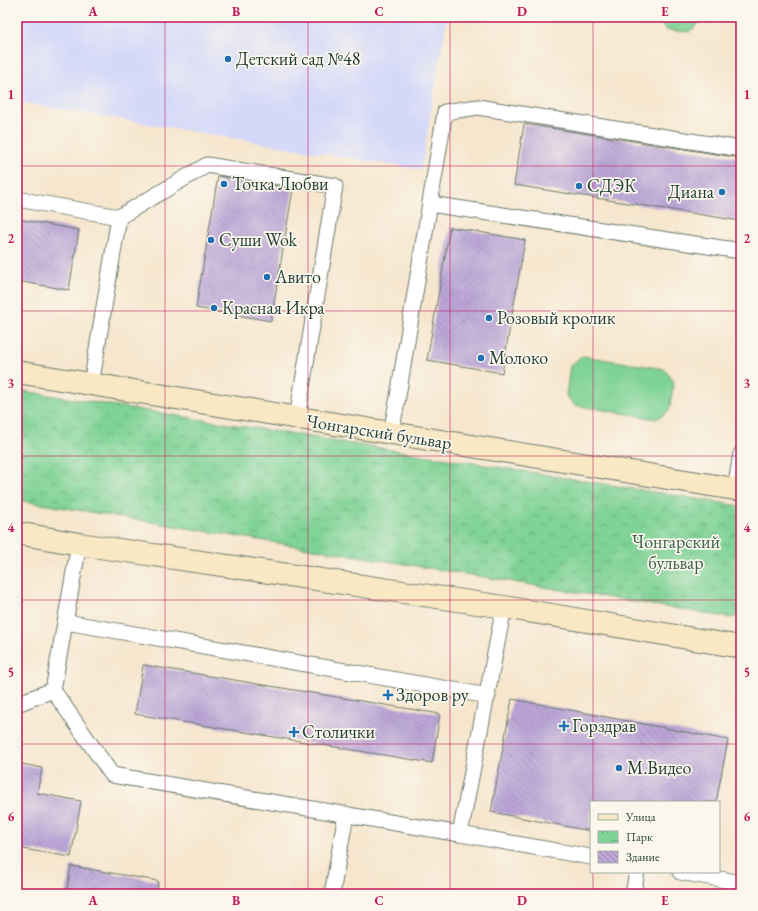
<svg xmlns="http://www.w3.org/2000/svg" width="758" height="911" font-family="'EB Garamond',serif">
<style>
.built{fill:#d4d8f9}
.park{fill:url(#park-crowns);stroke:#508865}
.garden{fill:#80d396;stroke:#508865}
.building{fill:url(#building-back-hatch)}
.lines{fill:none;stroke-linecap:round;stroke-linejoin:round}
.service-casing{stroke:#6a786a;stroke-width:17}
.secondary-casing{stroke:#6a786a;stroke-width:24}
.service{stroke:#fff;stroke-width:15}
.secondary{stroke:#f8e8c3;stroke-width:22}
.grid{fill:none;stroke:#c2185b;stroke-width:1;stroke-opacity:0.55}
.poi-dot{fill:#1f6fb2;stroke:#fbf7ec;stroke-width:1.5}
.labels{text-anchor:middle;stroke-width:3.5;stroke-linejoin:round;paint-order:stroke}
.poi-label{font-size:18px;fill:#1f3d34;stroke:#fbf7ec;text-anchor:start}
.street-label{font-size:18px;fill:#1f3d34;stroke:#fbf7ec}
.park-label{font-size:18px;fill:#37624c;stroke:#fbf7ec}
.neatline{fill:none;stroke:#c2185b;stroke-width:1.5}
.grid-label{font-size:13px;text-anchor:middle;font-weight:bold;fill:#c2185b}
</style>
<defs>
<pattern id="park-crowns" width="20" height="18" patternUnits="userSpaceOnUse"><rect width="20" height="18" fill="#80d396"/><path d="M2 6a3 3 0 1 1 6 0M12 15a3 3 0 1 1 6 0" fill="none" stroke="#68ac7b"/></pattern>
<pattern id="building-back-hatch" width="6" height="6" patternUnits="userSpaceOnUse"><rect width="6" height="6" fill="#bca6d8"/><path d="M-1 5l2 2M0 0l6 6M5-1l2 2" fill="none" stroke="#9888b0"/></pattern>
</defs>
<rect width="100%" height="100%" fill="#fbf7ec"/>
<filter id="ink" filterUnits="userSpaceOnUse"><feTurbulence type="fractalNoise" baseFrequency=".025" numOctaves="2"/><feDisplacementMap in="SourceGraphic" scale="8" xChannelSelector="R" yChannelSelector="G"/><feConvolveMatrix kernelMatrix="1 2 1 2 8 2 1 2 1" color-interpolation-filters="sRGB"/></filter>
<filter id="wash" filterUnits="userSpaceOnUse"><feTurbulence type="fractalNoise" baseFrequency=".012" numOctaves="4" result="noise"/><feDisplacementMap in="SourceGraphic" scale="16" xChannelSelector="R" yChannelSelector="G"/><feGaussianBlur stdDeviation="0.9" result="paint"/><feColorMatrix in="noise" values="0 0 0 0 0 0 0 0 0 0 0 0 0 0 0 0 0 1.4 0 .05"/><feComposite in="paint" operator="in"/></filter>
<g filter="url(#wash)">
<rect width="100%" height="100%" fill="#f6e6ce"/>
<polygon class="built" points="17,17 447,17 421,170 17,102"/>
<g class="park">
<polygon points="654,17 705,17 689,32 666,30"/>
<polygon points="17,390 741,506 741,615 732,618 17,500"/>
</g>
<polygon class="garden" points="583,356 664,369 674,382 669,411 657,419 574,405 566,395 570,366"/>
<g id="blocks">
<g class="building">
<polygon points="524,124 741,158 741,221 514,185"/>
<polygon points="218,176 293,189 271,321 196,308"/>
<polygon points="17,219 79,230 69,290 17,281"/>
<polygon points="450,227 525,240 502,373 427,360"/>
<polygon points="143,665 440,714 432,763 135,714"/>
<polygon points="512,699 728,740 716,802 591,802 591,831 491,812"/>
<polygon points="17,763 42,768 37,793 81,801 71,857 17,848"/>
<polygon points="71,866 158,881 157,894 66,894"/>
</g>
</g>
</g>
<g filter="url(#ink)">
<use href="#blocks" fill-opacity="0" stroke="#6a786a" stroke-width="1"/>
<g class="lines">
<defs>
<g id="service">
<polyline points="17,199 119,217 91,385"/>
<polyline points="430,204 741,251"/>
<polyline points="119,217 207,165 335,186 297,418"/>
<polyline points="391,433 397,402 445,112 478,107 741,149"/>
<polyline points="735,490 741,454"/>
<polyline points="66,622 488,696"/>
<polyline points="53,690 112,775 460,834 504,607"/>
<polyline points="17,704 53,690 79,544"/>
<polyline points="460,834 591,857"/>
<polyline points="680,872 731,881"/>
<polyline points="332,894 346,814"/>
<polyline points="633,894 637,872"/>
</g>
<g id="secondary">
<polyline points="17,372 741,490"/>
<polyline points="17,533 79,544 504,607 741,647"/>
</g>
</defs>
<use href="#service" class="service-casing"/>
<use href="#secondary" class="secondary-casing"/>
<use href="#service" class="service"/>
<use href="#secondary" class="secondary"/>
</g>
</g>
<path class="grid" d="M165,17V894M308,17V894M450,17V894M593,17V802M17,166H741M17,311H741M17,456H741M17,600H741M17,744H741M593,872V894"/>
<g class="poi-dot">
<circle cx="228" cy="59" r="4"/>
<circle cx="224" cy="184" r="4"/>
<circle cx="579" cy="186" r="4"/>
<circle cx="722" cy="192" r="4"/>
<circle cx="211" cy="240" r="4"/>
<circle cx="267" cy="277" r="4"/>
<circle cx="214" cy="308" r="4"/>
<circle cx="489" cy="318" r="4"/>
<circle cx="481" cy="358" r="4"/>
<path d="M386 689h4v4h4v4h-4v4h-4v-4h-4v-4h4z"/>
<path d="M562 720h4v4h4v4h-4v4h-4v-4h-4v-4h4z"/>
<path d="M292 726h4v4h4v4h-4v4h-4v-4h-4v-4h4z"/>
<circle cx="619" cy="768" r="4"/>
</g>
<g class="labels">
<g class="poi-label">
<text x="236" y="65">Детский сад №48</text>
<text x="232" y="190">Точка Любви</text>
<text x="587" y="192">СДЭК</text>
<text x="714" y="198" text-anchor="end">Диана</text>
<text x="219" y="246">Суши Wok</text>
<text x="275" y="283">Авито</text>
<text x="222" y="314">Красная Икра</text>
<text x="497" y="324">Розовый кролик</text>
<text x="489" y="364">Молоко</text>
<text x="396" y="701">Здоров ру</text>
<text x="572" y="732">Горздрав</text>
<text x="302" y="738">Столички</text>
<text x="627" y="774">М.Видео</text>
</g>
<g class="street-label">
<text transform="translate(379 432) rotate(9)" y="6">Чонгарский бульвар</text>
</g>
<g class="park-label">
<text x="676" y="548">Чонгарский<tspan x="676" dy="21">бульвар</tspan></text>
</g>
</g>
<rect width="758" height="911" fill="none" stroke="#fbf7ec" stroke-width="44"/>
<rect x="590" y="801" width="130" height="72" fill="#fbf7ec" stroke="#a3ada2"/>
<rect x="598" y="814" width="20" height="6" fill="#f8e8c3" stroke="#a3ada2"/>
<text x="626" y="821" font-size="12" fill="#1f3d34">Улица</text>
<rect x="598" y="831" width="20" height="12" fill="url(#park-crowns)" stroke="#a3ada2"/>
<text x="626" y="841" font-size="12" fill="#1f3d34">Парк</text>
<rect x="598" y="851" width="20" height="12" fill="url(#building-back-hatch)" stroke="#a3ada2"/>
<text x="626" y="861" font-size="12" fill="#1f3d34">Здание</text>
<rect x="22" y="22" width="714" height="867" class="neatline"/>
<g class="grid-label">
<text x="93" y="16">A</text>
<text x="236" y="16">B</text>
<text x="379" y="16">C</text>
<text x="522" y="16">D</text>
<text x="665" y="16">E</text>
<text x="11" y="99">1</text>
<text x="747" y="99">1</text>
<text x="11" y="243">2</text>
<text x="747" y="243">2</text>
<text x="11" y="388">3</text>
<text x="747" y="388">3</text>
<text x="11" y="532">4</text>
<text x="747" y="532">4</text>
<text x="11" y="677">5</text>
<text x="747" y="677">5</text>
<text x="11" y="821">6</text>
<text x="747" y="821">6</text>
<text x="93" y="905">A</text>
<text x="236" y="905">B</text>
<text x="379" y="905">C</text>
<text x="522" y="905">D</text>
<text x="665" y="905">E</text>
</g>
</svg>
